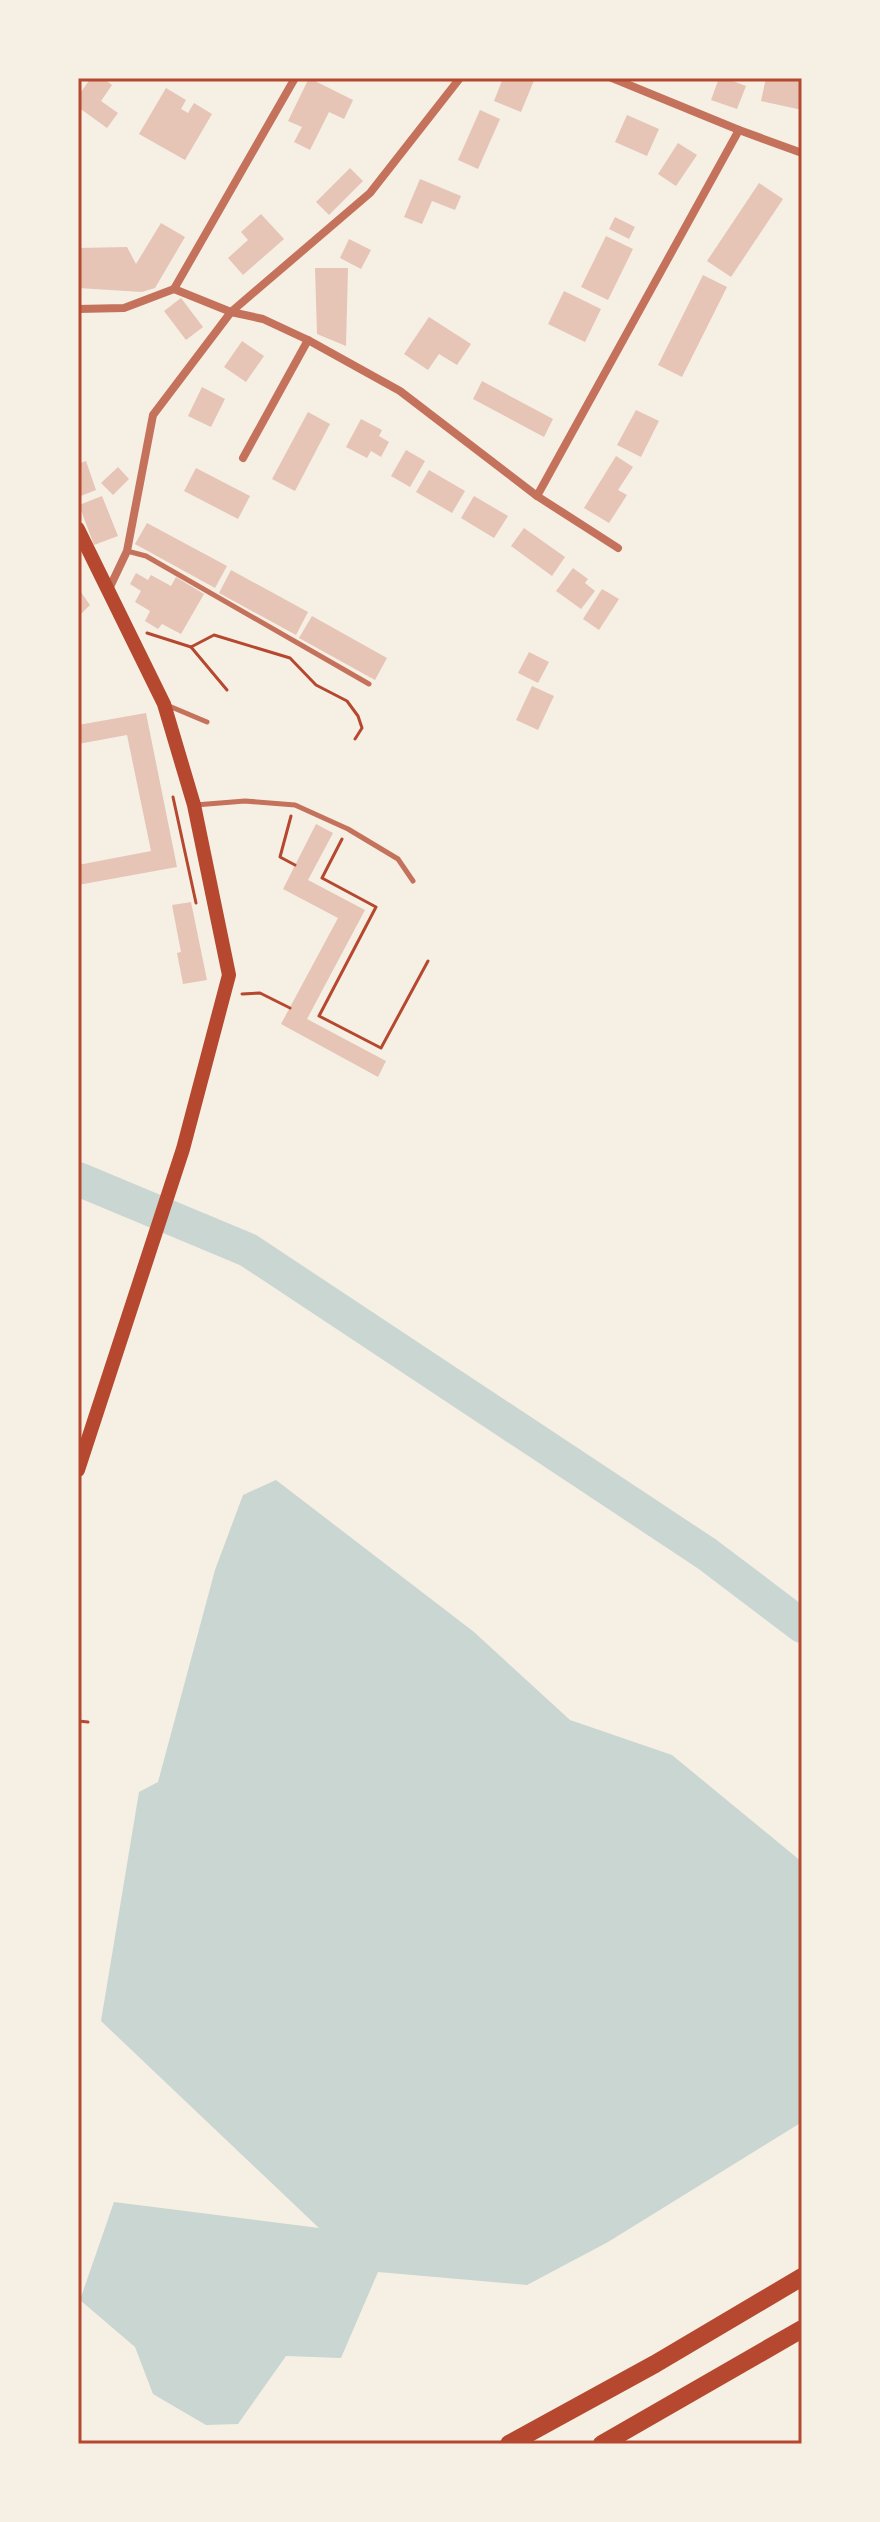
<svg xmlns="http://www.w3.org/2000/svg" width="880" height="2522" font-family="Arial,sans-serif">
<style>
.water{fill:#c9d6d2}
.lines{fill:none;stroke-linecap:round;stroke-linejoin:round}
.river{stroke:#c9d6d2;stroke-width:34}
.building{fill:#e6c5b7}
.path{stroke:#b5482f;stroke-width:3}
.service{stroke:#c5725c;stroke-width:5}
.minor{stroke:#c5725c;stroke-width:8}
.secondary{stroke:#b5482f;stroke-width:14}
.motorway{stroke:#b5482f;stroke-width:18}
.neatline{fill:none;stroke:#b5482f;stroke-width:3}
</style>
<rect width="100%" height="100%" fill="#f6efe4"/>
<polygon class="water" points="276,1480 474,1632 570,1720 672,1755 802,1862 802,2122 608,2242 527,2285 378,2272 341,2358 286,2356 238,2424 206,2425 153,2394 135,2347 80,2300 114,2202 319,2228 101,2021 139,1792 158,1782 215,1570 243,1495"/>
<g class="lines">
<polyline class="river" points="78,1179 248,1250 707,1554 802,1626"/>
</g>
<g class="building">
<polygon points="91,78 103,78 112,85 101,101 118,113 107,128 78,107 78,96"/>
<polygon points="309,78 353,100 344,119 329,112 310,150 294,142 302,127 288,121"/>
<polygon points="503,78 535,78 521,112 494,101"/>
<polygon points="719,78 734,78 733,81 746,86 737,109 711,100"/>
<polygon points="766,78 802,80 802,110 761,101"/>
<polygon points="166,88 186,100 181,109 188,113 194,103 212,114 185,160 139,134"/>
<polygon points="480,110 500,119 478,169 458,160"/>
<polygon points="627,115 659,129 647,156 615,142"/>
<polygon points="678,143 697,155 676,186 658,174"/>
<polygon points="350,168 363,181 329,215 316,202"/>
<polygon points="420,179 461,196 455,210 432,201 422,224 404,217"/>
<polygon points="759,183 783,199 731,277 707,261"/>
<polygon points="261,214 284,239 243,275 228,258 248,240 241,232"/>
<polygon points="615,217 635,227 629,239 609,229"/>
<polygon points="161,223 185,237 155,288 142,292 78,288 78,248 127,247 136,264"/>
<polygon points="606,236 633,249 608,300 581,287"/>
<polygon points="349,239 371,250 361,269 340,258"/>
<polygon points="315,268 348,268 346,346 317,334"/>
<polygon points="703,275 727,287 682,377 658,365"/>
<polygon points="564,291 601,309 585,342 548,324"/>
<polygon points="181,298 203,327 186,340 164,311"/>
<polygon points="429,317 471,344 457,365 439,354 428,370 404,354"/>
<polygon points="242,341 264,356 246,382 224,367"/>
<polygon points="482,381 553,419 544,437 473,399"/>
<polygon points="202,387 225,399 211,427 188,416"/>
<polygon points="636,410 659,421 641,457 617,445"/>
<polygon points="308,412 330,424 295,491 272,479"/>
<polygon points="361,419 382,430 379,436 389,442 381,457 371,451 367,458 346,447"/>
<polygon points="406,450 425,461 410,487 391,476"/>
<polygon points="616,456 633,467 618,490 627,495 609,523 584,508"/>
<polygon points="86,461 96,490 78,497 78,464"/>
<polygon points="118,467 129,479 113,495 101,483"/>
<polygon points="196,468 250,496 238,519 184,491"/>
<polygon points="429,470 465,491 452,513 416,492"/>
<polygon points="102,496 118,536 94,545 79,505"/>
<polygon points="474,496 508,516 494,538 461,518"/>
<polygon points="147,523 227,566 215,588 135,544"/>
<polygon points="524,528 565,557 552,576 511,546"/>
<polygon points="573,568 588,579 585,583 595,591 581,609 556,591"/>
<polygon points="231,570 308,612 296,635 219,593"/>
<polygon points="136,573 148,580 151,575 171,586 176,577 204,594 181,634 162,624 158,629 145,621 150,611 135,602 141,591 130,584"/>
<polygon points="78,588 90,605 78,617"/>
<polygon points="602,589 619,599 599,630 583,619"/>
<polygon points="312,616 387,658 375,680 299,638"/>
<polygon points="529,652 549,662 538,683 518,673"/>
<polygon points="532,686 554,696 538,730 516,720"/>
<polygon points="146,713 177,867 78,885 78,865 151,851 127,735 78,744 78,725"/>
<polygon points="316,824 333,833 308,880 365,910 307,1019 386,1061 378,1077 281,1024 338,918 283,889"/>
<polygon points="191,902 207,980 183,984 177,953 181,952 172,905"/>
</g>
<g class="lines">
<g class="path">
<polyline points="147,633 191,647 227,690"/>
<polyline points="191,647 214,635 290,658 316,685 347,701 358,716 362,728 355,739"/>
<polyline points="173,797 196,903"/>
<polyline points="291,816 280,857 295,865"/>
<polyline points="342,839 322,878 376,907 319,1016 381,1048 428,961"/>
<polyline points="242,994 260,993 290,1008"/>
<polyline points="78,1721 88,1722"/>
</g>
<g class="service">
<polyline points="127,551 146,556 369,684"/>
<polyline points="169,706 207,722"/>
<polyline points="195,805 245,801 295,805 348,829 398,859 413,881"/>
</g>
<g class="minor">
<polyline points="612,78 739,130 802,153"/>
<polyline points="174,289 231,312 263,319 308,340 400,391 537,496 618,548"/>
<polyline points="78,309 124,308 174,289 295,78"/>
<polyline points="243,458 308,340"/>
<polyline points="537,496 739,130"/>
<polyline points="109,589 127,551 153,415 231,312 370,193 460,78"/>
</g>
<polyline class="secondary" points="78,529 164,704 194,805 229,975 183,1149 78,1470"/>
<g class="motorway">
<polyline points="509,2444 655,2364 802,2277"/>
<polyline points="602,2444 802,2329"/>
</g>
</g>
<rect width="880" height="2522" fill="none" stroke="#f6efe4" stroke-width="160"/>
<rect x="80" y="80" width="720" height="2362" class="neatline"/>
</svg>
